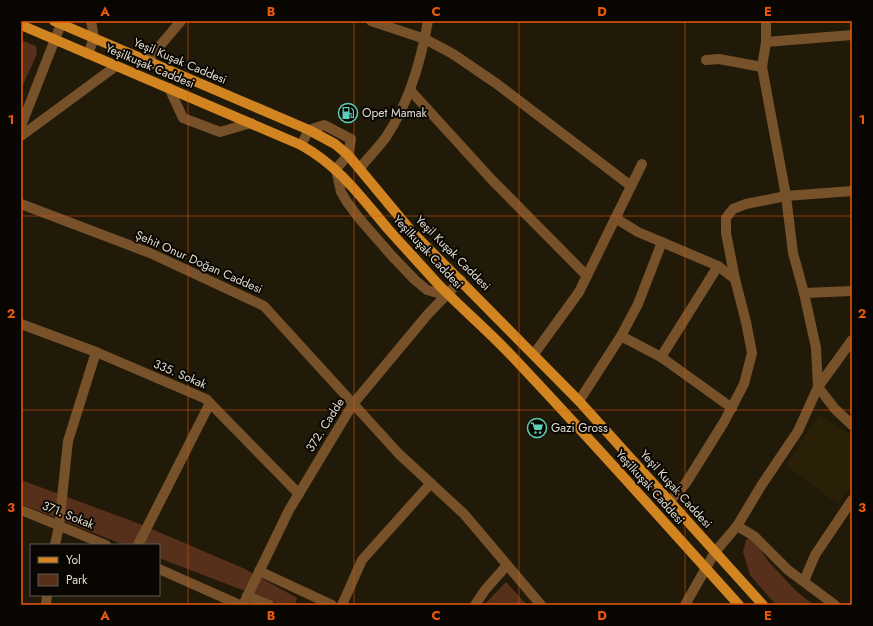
<svg xmlns="http://www.w3.org/2000/svg" width="873" height="626" font-family="Jost,sans-serif">
<style>
.built{fill:#2a1f07}
.green{fill:#57301c}
.lines{fill:none;stroke-linecap:round;stroke-linejoin:round}
.minor{stroke:#765129;stroke-width:10}
.major{stroke:#d28421;stroke-width:10}
.grid{fill:none;stroke:#e8590c;stroke-width:1;stroke-opacity:0.55}
.labels{text-anchor:middle;stroke-width:4;stroke-linejoin:round;paint-order:stroke}
.street-label{font-size:12px;fill:#e0dbd0;stroke:#090602}
.poi-label{font-size:12px;fill:#e0dbd0;stroke:#090602;text-anchor:start}
.neatline{fill:none;stroke:#e8590c;stroke-width:1.5}
.grid-label{font-size:13px;text-anchor:middle;font-weight:bold;fill:#e8590c}
</style>
<rect width="100%" height="100%" fill="#221a09"/>
<polygon class="built" points="819,415 852,435 852,484 838,504 786,465"/>
<g class="green">
<polygon points="21,40 36,46 37,54 21,89"/>
<polygon points="21,480 140,524 245,569 297,598 295,605 281,605 159,558 159,545 124,545 21,504"/>
<polygon points="752,537 768,561 796,591 814,605 776,605 750,575 743,552 746,540"/>
<polygon points="506,582 527,605 484,605"/>
</g>
<g class="lines">
<g class="minor">
<polyline points="371,21 425,39 453,54 497,84 631,186"/>
<polyline points="766,21 766,42"/>
<polyline points="88,54 94,38 91,21"/>
<polyline points="706,60 719,59 762,67"/>
<polyline points="147,61 181,21"/>
<polyline points="169,88 183,118 220,132 251,123"/>
<polyline points="410,90 492,180 587,276"/>
<polyline points="21,126 61,24"/>
<polyline points="21,136 116,66"/>
<polyline points="301,145 309,130 324,125 351,139 348,155 336,169 341,192 347,202 358,217 392,256 415,280 427,290 438,293 449,294"/>
<path d="M360,168C368,158 378,148 386,137C409,103 421,61 428,21"/>
<polyline points="21,204 150,253 264,306 399,454 464,514 541,605"/>
<polyline points="615,218 638,232 718,266 735,279"/>
<polyline points="804,293 852,291"/>
<polyline points="21,324 96,352 206,399 299,494"/>
<polyline points="621,336 661,357 732,408"/>
<polyline points="852,340 818,387 835,409 852,425"/>
<polyline points="534,354 579,292 642,164"/>
<polyline points="661,357 718,266"/>
<polyline points="579,401 621,336 638,304 662,242"/>
<polyline points="670,501 686,483 724,422 744,384 752,353 746,322 735,279 726,233 726,218 733,209 746,204 786,196 852,191"/>
<polyline points="21,510 106,545"/>
<polyline points="737,526 754,536 788,570 835,605"/>
<polyline points="55,545 59,526 68,441 96,352"/>
<polyline points="138,545 210,403"/>
<polyline points="159,569 240,605"/>
<polyline points="259,571 332,605"/>
<polyline points="804,581 815,555 852,500"/>
<polyline points="247,596 269,605"/>
<polyline points="46,605 47,595"/>
<polyline points="243,605 289,510 353,404 428,314 461,280"/>
<polyline points="342,605 362,560 431,483"/>
<polyline points="475,605 485,590 507,565"/>
<polyline points="685,605 715,552 737,526 761,486 798,431 818,387 816,348 804,293 793,253 786,196 762,67 766,42 852,35"/>
</g>
<g class="major">
<polyline points="54,21 309,130 335,144 348,155 412,232 579,401 763,605"/>
<path d="M21,25L301,145C340,167 360,196 388,229C404,247 421,265 437,283C460,307 485,328 508,352C587,435 662,520 739,605"/>
</g>
</g>
<path class="grid" d="M188,21V605M354,21V605M519,21V605M685,21V605M21,216H852M21,410H852"/>
<defs>
<symbol id="fuel-ring" viewBox="-11 -11 22 22"><circle r="9.5" fill="#090602" stroke="#5dceb8" stroke-width="1.5"/><path d="M-5.5-6h7V0h2V4h1.3V-2.5L3-4.5l.8-.8L6-3V5H2.5V1h-1V6h-7ZM-4.2-4.7v3.2H.2V-4.7Z" fill="#5dceb8"/></symbol>
<symbol id="supermarket-ring" viewBox="-11 -11 22 22"><circle r="9.5" fill="#090602" stroke="#5dceb8" stroke-width="1.5"/><path d="M-6-5.5h2.5l.6 2H6L4.5 2H-2.5L-4.4-4H-6ZM-1.5 3.2a1.3 1.3 0 1 0 .1 0ZM3 3.2a1.3 1.3 0 1 0 .1 0Z" fill="#5dceb8"/></symbol>
</defs>
<g fill-rule="evenodd">
<use href="#fuel-ring" x="337" y="102" width="22" height="22"/>
<use href="#supermarket-ring" x="526" y="417" width="22" height="22"/>
</g>
<g class="labels">
<g class="street-label">
<text transform="translate(180 61) rotate(23)" y="4">Yeşil Kuşak Caddesi</text>
<text transform="translate(150 66) rotate(23)" y="4">Yeşilkuşak Caddesi</text>
<text transform="translate(428 252) rotate(47)" y="4">Yeşilkuşak Caddesi</text>
<text transform="translate(453 253) rotate(45)" y="4">Yeşil Kuşak Caddesi</text>
<text transform="translate(199 262) rotate(24)" y="4">Şehit Onur Doğan Caddesi</text>
<text transform="translate(180 374) rotate(23)" y="4">335. Sokak</text>
<text transform="translate(325 425) rotate(-58)" y="4">372. Cadde</text>
<text transform="translate(650 487) rotate(48)" y="4">Yeşilkuşak Caddesi</text>
<text transform="translate(676 489) rotate(48)" y="4">Yeşil Kuşak Caddesi</text>
<text transform="translate(68 515) rotate(22)" y="4">371. Sokak</text>
</g>
<g class="poi-label">
<text x="362" y="117">Opet Mamak</text>
<text x="551" y="432">Gazi Gross</text>
</g>
</g>
<rect width="873" height="626" fill="none" stroke="#090602" stroke-width="44"/>
<rect x="30" y="544" width="130" height="52" fill="#090602" stroke="#5f5b54"/>
<rect x="38" y="557" width="20" height="6" fill="#d28421" stroke="#5f5b54"/>
<text x="66" y="564" font-size="12" fill="#e0dbd0">Yol</text>
<rect x="38" y="574" width="20" height="12" fill="#57301c" stroke="#5f5b54"/>
<text x="66" y="584" font-size="12" fill="#e0dbd0">Park</text>
<rect x="22" y="22" width="829" height="582" class="neatline"/>
<g class="grid-label">
<text x="105" y="16">A</text>
<text x="271" y="16">B</text>
<text x="436" y="16">C</text>
<text x="602" y="16">D</text>
<text x="768" y="16">E</text>
<text x="11" y="124">1</text>
<text x="862" y="124">1</text>
<text x="11" y="318">2</text>
<text x="862" y="318">2</text>
<text x="11" y="512">3</text>
<text x="862" y="512">3</text>
<text x="105" y="620">A</text>
<text x="271" y="620">B</text>
<text x="436" y="620">C</text>
<text x="602" y="620">D</text>
<text x="768" y="620">E</text>
</g>
</svg>
